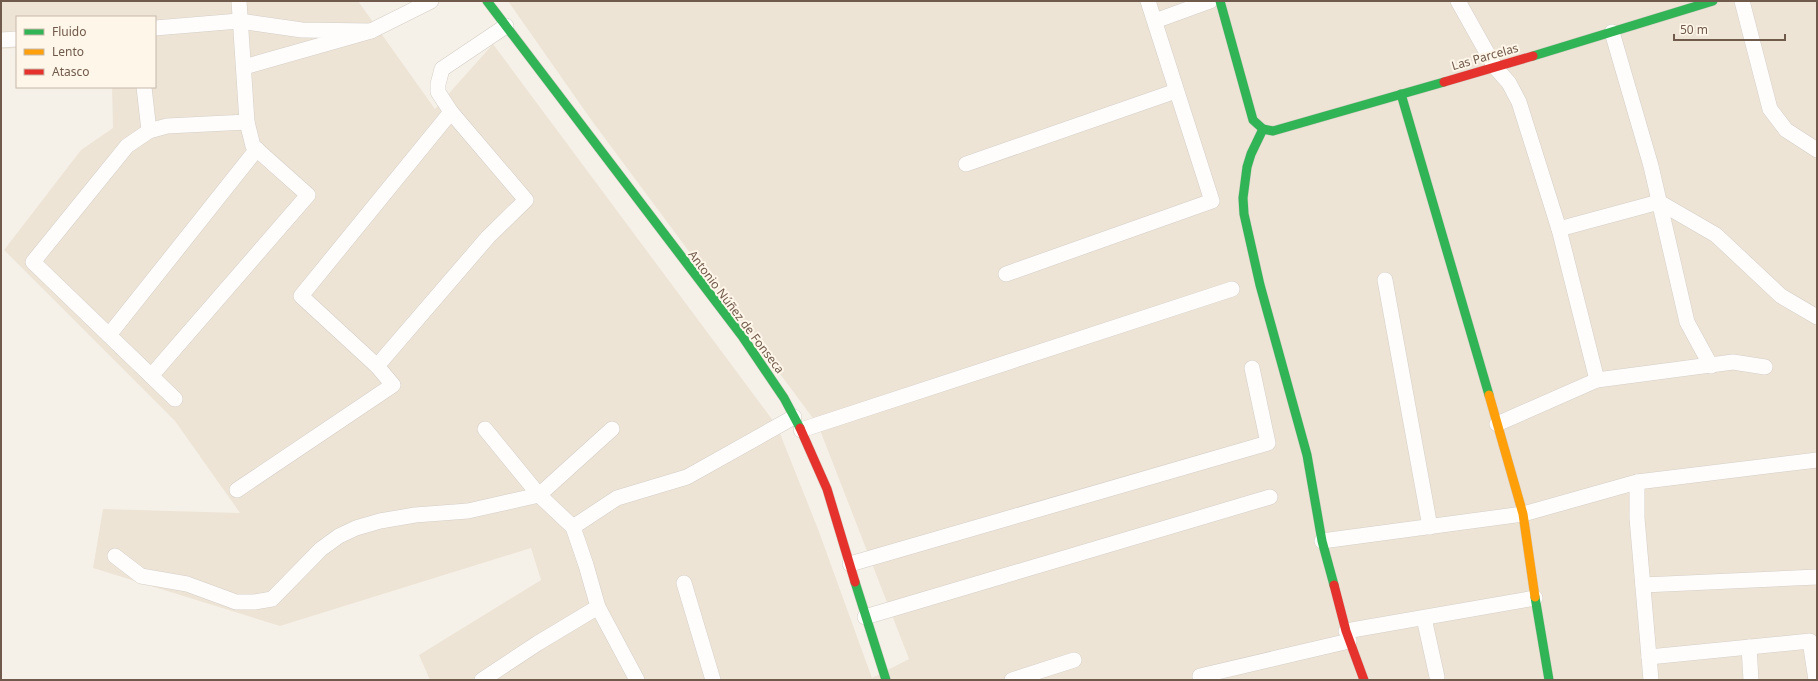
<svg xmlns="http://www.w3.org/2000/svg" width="1818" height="681" font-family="'Noto Sans',sans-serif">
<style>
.residential{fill:#eee4d6}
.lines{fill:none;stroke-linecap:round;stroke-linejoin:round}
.street-casing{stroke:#d4cec6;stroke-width:16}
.fast-casing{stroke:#d4cdc5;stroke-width:10}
.slow-casing{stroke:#d4cdc5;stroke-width:10}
.jam-casing{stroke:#d4cdc5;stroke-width:10}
.street{stroke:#fefdfc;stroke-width:15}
.fast{stroke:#30b455;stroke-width:9}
.slow{stroke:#ff9f0a;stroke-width:9}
.jam{stroke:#e5322d;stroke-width:9}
.labels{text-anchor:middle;stroke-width:4;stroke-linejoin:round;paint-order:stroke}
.street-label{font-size:12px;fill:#705a4b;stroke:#fef6e9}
</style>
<rect width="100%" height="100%" fill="#f5f1e8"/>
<polygon class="residential" points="1,1 358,1 435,109 493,44 777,426 818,529 872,678 909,659 818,425 592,121 508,1 1817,1 1817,680 430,680 419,655 541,580 531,548 280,626 93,568 103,509 240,513 175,421 4,250 81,150 113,128 112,87 155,87 155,17 17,17 17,48 1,49"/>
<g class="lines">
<defs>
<g id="street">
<polyline points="1458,1 1495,67 1509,83 1519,102 1559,229 1597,380"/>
<polyline points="1742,1 1770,109 1786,130 1817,150"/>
<polyline points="1155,21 1210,1"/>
<polyline points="155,28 239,21 302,30 371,31"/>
<polyline points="1612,32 1651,166 1687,322 1711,366"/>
<polyline points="1,40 17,39"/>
<polyline points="244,67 371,31 431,1"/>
<polyline points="144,87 149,131"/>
<polyline points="966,164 1176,91"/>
<polyline points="1559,229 1659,202 1716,235 1781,296 1817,317"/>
<polyline points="1006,274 1212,201 1148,1"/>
<polyline points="1385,280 1430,527"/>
<polyline points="109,335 257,149"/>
<polyline points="377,366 488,237 526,200 451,112 438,92 438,84 442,69 506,26"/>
<polyline points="151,376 308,195 253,146 247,122 239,1"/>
<polyline points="175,399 33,262 127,146 149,131 167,126 247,122"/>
<polyline points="1497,424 1597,380 1733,362 1765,367"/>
<polyline points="485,429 539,495 573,527 586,565 598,607 637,680"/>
<polyline points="801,430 1232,289"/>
<polyline points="1637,482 1637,518 1651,680"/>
<polyline points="237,490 393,385 377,366 301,296 451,112"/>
<polyline points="573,527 617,498 687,477 794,417"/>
<polyline points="1322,541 1523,514 1637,482 1817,460"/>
<polyline points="115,556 141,576 187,584 236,602 254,602 272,599 321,549 339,536 356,528 380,521 415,515 468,511 539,495 612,429"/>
<polyline points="850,564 1268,443 1252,368"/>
<polyline points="684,583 713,680"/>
<polyline points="1643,585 1817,577"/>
<polyline points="865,617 1270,497"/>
<polyline points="1424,618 1437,677"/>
<polyline points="1346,631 1535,598"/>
<polyline points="1749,647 1751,680"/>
<polyline points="1649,657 1810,641 1816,680"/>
<polyline points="1200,676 1349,641"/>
<polyline points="482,680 538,643 598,607"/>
<polyline points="1012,680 1074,660"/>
</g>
<g id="fast">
<polyline points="487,1 742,336 784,398 800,428"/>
<polyline points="1220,1 1253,120 1263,129 1273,131 1444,82"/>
<polyline points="1533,56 1713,1"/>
<polyline points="1401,94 1489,395"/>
<polyline points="1263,129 1251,154 1247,167 1243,198 1244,214 1260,285 1307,455 1322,541 1334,585"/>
<polyline points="855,582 886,680"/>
<polyline points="1535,597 1549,680"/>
</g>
<polyline id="slow" points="1489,395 1523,514 1535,597"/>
<g id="jam">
<polyline points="1444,82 1533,56"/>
<polyline points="800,428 827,489 855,582"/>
<polyline points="1334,585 1346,631 1364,680"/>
</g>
</defs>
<use href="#street" class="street-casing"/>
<use href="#fast" class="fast-casing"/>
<use href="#slow" class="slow-casing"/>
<use href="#jam" class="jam-casing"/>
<use href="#street" class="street"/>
<use href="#fast" class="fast"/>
<use href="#slow" class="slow"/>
<use href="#jam" class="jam"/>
</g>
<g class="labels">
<g class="street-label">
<text transform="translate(1485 57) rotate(-16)" y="4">Las Parcelas</text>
<text transform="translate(736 312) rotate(53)" y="4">Antonio Núñez de Fonseca</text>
</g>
</g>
<rect width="1818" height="681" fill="none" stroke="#705a4b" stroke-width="4"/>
<rect x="16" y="16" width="140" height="72" fill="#fef6e9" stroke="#c5b8aa"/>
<rect x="24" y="29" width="20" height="6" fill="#30b455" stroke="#c5b8aa"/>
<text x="52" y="36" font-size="12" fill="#705a4b">Fluido</text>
<rect x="24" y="49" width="20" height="6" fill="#ff9f0a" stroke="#c5b8aa"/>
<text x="52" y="56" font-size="12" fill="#705a4b">Lento</text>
<rect x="24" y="69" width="20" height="6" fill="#e5322d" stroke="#c5b8aa"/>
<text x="52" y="76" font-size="12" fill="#705a4b">Atasco</text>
<path d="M1674 34v6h111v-6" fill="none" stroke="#705a4b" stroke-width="2"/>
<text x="1680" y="34" font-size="12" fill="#705a4b" stroke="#fef6e9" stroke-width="3" paint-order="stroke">50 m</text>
</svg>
